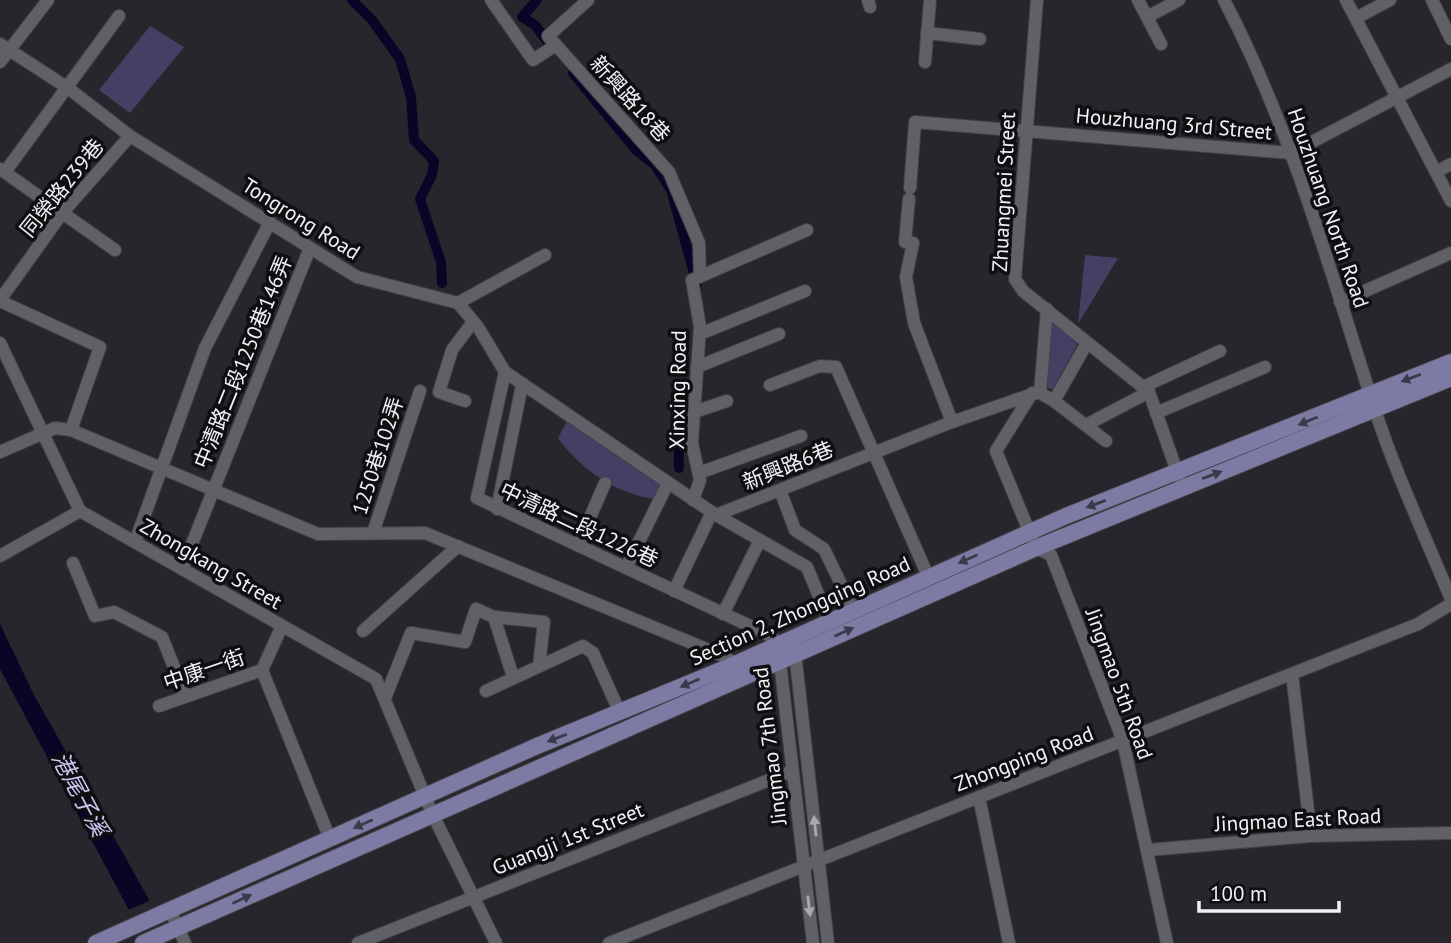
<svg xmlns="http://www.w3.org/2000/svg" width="1451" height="943" font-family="'PT Sans','Noto Sans TC',sans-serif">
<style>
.green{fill:#434064}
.water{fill:#0c0427}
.pier{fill:#26262c}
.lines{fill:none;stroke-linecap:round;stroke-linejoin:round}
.canal{stroke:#0c0427;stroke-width:10}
.minor-casing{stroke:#414146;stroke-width:14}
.major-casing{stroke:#414146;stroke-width:18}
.minor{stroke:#606067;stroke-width:12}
.major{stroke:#7d7aa4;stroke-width:16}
.oneway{fill:#3b3a4c}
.oneway2{fill:#a9a9ae}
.labels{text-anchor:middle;stroke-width:7;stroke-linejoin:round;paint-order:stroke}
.street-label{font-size:21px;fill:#f2f2f6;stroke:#0f0f12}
.water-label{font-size:23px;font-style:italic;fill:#cac8f3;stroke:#0f0f12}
</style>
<rect width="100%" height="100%" fill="#26262c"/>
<g class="green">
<polygon points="150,26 184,47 130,113 99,90"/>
<polygon points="1085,255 1118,258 1078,324"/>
<polygon points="1045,313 1074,335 1077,346 1052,390 1045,386"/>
<path d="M567,421L661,483L653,499C613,492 582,470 558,438Z"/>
</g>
<polygon class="water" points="0,624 34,695 151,903 130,912 0,669"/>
<polygon class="pier" points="153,899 165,923 174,943 137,943 126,911"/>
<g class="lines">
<g class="canal">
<polyline points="352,0 372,20 400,59 411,97 414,140 434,161 432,175 420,199 441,262 442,283"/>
<polyline points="537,0 522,17 535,25 550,45"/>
<polyline points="573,73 636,150 655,165 671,190 697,284"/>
<path d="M679,468C677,448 683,417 696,402"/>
</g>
<defs>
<g id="minor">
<polyline points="491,0 533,60 556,45 669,172 699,243 700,276"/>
<polyline points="868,0 870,7"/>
<polyline points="1037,0 1015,279 1023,291 1149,392 1179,477"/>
<polyline points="1138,0 1161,44"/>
<path d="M1224,0C1291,128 1330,270 1374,407C1395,472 1425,536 1451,599"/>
<polyline points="1346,0 1451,201"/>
<polyline points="1432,0 1451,39"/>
<polyline points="1147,17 1179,0"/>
<polyline points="1356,18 1390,0"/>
<polyline points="927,33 980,39"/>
<polyline points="0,44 68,88 130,136 357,277 458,303 478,327 505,372 716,515 807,567 829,621"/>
<polyline points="556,45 548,36 588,0"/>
<polyline points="0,62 48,0"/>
<polyline points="925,62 930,0"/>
<polyline points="0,169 115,250"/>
<polyline points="5,172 119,16"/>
<polyline points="1436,172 1451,164"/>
<polyline points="910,188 915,122 1291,153 1451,69"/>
<polyline points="909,199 905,242 913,243 906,277 914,323 952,422"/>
<polyline points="0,300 63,212 130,136"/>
<polyline points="0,301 100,347 71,430"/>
<polyline points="1340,302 1451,253"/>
<polyline points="458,303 545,255"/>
<polyline points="700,334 805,291"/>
<polyline points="0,343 80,511 376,679 432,813 496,943"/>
<polyline points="697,367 779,334"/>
<polyline points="505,372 477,498 765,633 795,653 828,943"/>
<polyline points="770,385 820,366 836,367 928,576"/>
<polyline points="1143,387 1220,351"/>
<polyline points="1032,393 996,451 1036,548 1051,555 1123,741 1167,943"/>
<polyline points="1040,393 1047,309"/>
<polyline points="1040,393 1054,401 1087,343"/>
<polyline points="465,401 439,392 452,350 473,322"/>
<polyline points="1054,401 1106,441"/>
<polyline points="694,412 727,401"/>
<polyline points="1156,413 1265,367"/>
<polyline points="1086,425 1149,392"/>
<polyline points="0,452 55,428 71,430 318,534 425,533 721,655 741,667"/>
<polyline points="699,473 801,436"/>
<polyline points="780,490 795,530 824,549 854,611"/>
<polyline points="693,500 700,480 692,443 700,327 692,280 807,230"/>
<polyline points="497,509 522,385"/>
<polyline points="716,515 952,422 1036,393"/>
<polyline points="373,533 420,391"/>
<polyline points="135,542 205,348 270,222"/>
<polyline points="578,545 605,483"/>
<polyline points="0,556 80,511"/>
<polyline points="73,563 95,616 114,612 162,637 185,695"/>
<polyline points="626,568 668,483"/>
<polyline points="182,569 310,248"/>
<polyline points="674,591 712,512"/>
<polyline points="723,614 760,540"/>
<polyline points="494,617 544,622 539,666"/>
<polyline points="282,626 262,670 330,839"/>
<polyline points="363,631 458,546"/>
<polyline points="779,654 813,943"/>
<polyline points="1292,674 1311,836"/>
<polyline points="486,691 583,646 593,653 620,713"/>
<polyline points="385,698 411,633 465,642 476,609 494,617 513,677"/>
<polyline points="159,706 262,670"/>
<polyline points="979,797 1009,943"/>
<polyline points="1148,850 1311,836 1451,833"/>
<polyline points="170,910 185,943"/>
<polyline points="358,943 792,771"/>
<polyline points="609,943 1418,624 1451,604"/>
</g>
<g id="major">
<polyline points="96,943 537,746 726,668 1066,516 1451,362"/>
<polyline points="143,943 1036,548 1451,378"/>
</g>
</defs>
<use href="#minor" class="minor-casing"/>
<use href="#major" class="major-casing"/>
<use href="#minor" class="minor"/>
<use href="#major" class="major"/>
</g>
<defs><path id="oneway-solid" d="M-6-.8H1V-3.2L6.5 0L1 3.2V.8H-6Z" transform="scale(1.75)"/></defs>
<g class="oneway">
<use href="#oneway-solid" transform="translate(1411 378) rotate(159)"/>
<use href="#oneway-solid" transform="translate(1308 421) rotate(158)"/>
<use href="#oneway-solid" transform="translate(1212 475) rotate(-21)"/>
<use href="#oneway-solid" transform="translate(1096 504) rotate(159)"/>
<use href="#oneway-solid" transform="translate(968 559) rotate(156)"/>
<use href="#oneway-solid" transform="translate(844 632) rotate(-24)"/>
<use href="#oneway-solid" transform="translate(690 683) rotate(157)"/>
<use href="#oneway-solid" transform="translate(557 738) rotate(159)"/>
<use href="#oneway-solid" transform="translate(363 824) rotate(156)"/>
<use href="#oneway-solid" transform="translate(242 899) rotate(-25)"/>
</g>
<g class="oneway2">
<use href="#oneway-solid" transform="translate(815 826) rotate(-96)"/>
<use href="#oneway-solid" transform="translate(809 906) rotate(83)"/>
</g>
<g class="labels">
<g class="street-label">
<text transform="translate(630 99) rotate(48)" y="7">新興路18巷</text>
<text transform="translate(1174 124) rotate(5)" y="7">Houzhuang 3rd Street</text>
<text transform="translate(62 188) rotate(-51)" y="7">同榮路239巷</text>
<text transform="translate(1004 192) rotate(-87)" y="7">Zhuangmei Street</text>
<text transform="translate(1328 208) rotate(71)" y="7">Houzhuang North Road</text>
<text transform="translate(301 219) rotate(32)" y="7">Tongrong Road</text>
<text transform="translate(243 362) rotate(-68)" y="7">中清路二段1250巷146弄</text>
<text transform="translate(678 390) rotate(-89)" y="7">Xinxing Road</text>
<text transform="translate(378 456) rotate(-72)" y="7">1250巷102弄</text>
<text transform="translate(788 466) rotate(-22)" y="7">新興路6巷</text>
<text transform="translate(579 525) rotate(25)" y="7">中清路二段1226巷</text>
<text transform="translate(211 564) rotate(30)" y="7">Zhongkang Street</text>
<text transform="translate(800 611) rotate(-24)" y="7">Section 2, Zhongqing Road</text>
<text transform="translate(204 670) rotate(-19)" y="7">中康一街</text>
<text transform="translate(1119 684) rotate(70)" y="7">Jingmao 5th Road</text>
<text transform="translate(770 746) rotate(-97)" y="7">Jingmao 7th Road</text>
<text transform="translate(1024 759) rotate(-21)" y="7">Zhongping Road</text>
<text transform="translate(1298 820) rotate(-3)" y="7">Jingmao East Road</text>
<text transform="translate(568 839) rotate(-22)" y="7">Guangji 1st Street</text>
</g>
<g class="water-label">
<text transform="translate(80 794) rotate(62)" y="8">港尾子溪</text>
</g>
</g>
<path d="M1199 901v10h140v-10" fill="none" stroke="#f2f2f6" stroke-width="3.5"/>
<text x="1210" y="901" font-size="21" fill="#f2f2f6" stroke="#0f0f12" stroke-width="5" paint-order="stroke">100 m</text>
</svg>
